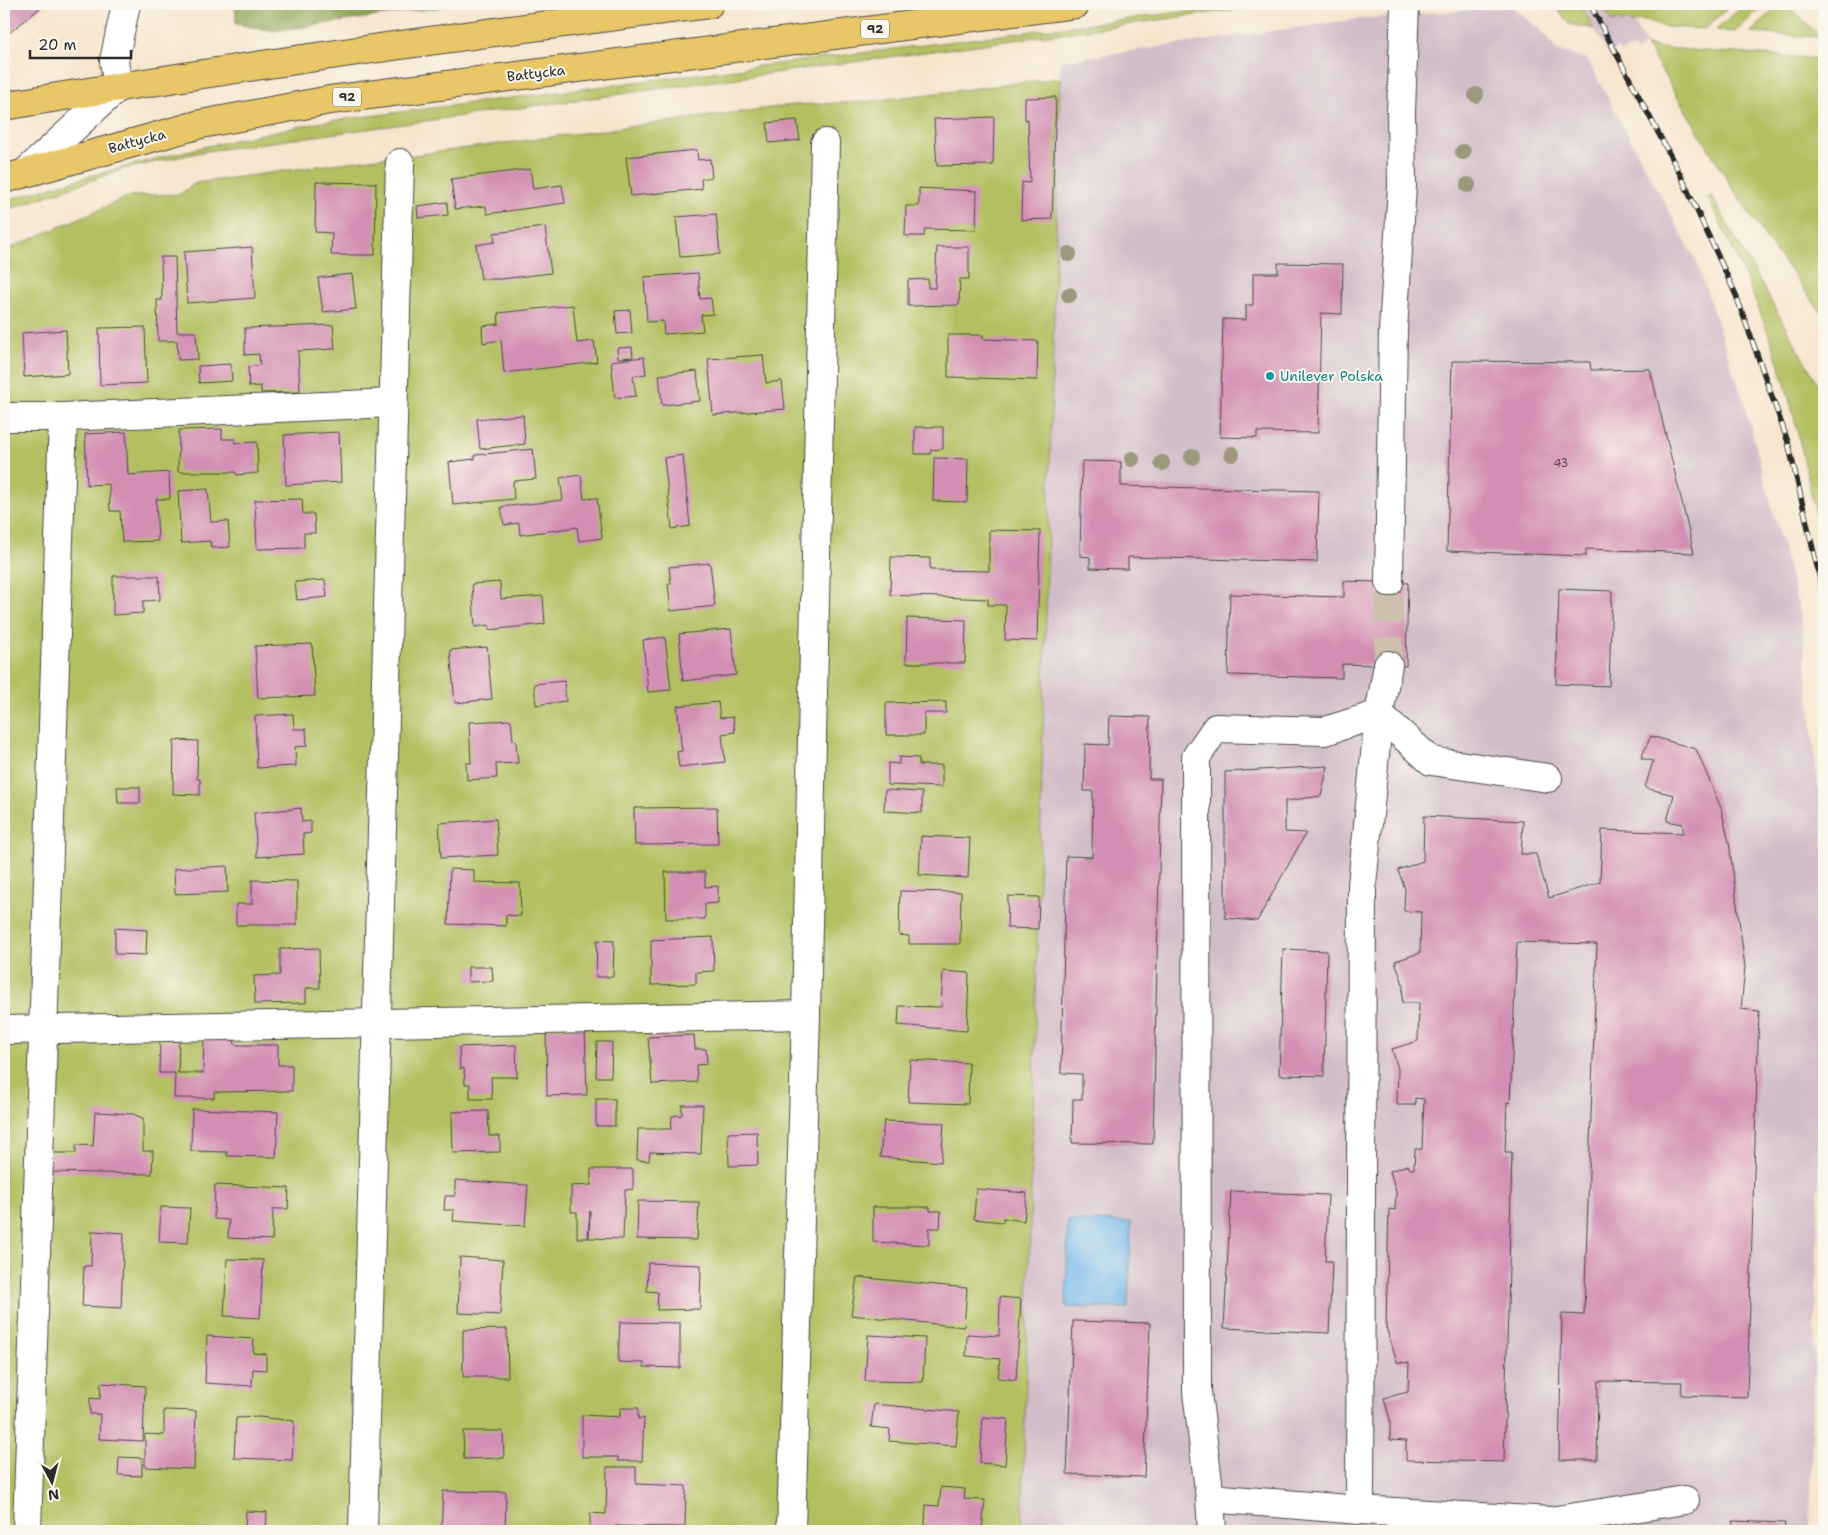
<svg xmlns="http://www.w3.org/2000/svg" width="1828" height="1535" font-family="'Shantell Sans',sans-serif">
<style>
.industrial{fill:#d1bdc9}
.green{fill:#b3bf61;stroke:#6f7546}
.forest{fill:#8ea657;stroke:#5c6841}
.water{fill:#77b9ec;stroke:#51728c}
.building{fill:#d38fb3}
.lines{fill:none;stroke-linecap:round;stroke-linejoin:round}
.minor-tunnel{stroke:#cdc0ad;stroke-width:28;stroke-dasharray:28 14;stroke-linecap:butt}
.minor-casing{stroke:#494743;stroke-width:30}
.major-casing{stroke:#494743;stroke-width:30}
.minor{stroke:#fff;stroke-width:28}
.major{stroke:#e9c769;stroke-width:28}
.rail-casing{stroke:#2b2b2b;stroke-width:5.5}
.rail{stroke:#fbf7ec;stroke-width:4;stroke-dasharray:11;stroke-linecap:butt}
.tree{fill:#9d977d}
.culture-dot{fill:#0f9aa8;stroke:#fbf7ec;stroke-width:2}
.labels{text-anchor:middle;stroke-width:4;stroke-linejoin:round;paint-order:stroke}
.number-label{font-size:11px;fill:#55444d}
.shield{fill:#fbf7ec;stroke:#696865;stroke-width:1}
.shield-label{font-size:12px;font-weight:bold;fill:#2b2b2b}
.street-label{font-size:14px;fill:#2b2b2b;stroke:#fbf7ec}
.culture-label{font-size:14px;fill:#0d838f;stroke:#fbf7ec;text-anchor:start}
</style>
<rect width="100%" height="100%" fill="#fbf7ec"/>
<filter id="ink" filterUnits="userSpaceOnUse"><feTurbulence type="fractalNoise" baseFrequency=".02" numOctaves="2"/><feDisplacementMap in="SourceGraphic" scale="10" xChannelSelector="R" yChannelSelector="G"/><feConvolveMatrix kernelMatrix="1 2 1 2 8 2 1 2 1" color-interpolation-filters="sRGB"/></filter>
<filter id="wash" filterUnits="userSpaceOnUse"><feTurbulence type="fractalNoise" baseFrequency=".0096" numOctaves="4" result="noise"/><feDisplacementMap in="SourceGraphic" scale="20" xChannelSelector="R" yChannelSelector="G"/><feGaussianBlur stdDeviation="1.12" result="paint"/><feColorMatrix in="noise" values="0 0 0 0 0 0 0 0 0 0 0 0 0 0 0 0 0 1.4 0 .05"/><feComposite in="paint" operator="in"/></filter>
<g filter="url(#wash)">
<rect width="100%" height="100%" fill="#f6e5cd"/>
<g class="industrial">
<polygon points="1580,4 1600,4 1613,22 1619,19 1633,22 1646,45 1636,51 1634,47 1620,52 1618,48 1608,53"/>
<polygon points="1512,7 1542,31 1557,50 1587,59 1697,263 1744,403 1801,616 1824,845 1824,981 1810,1531 1022,1531 1060,61 1357,19"/>
</g>
<g class="green">
<path d="M1244,4H1275L207,151L124,169L4,211V201C109,169 214,142 323,122Z"/>
<polygon points="1554,4 1580,4 1594,29 1569,24"/>
<polygon points="1600,4 1732,4 1705,29 1663,27 1641,20 1630,24 1627,19 1622,23 1619,19 1613,22"/>
<polygon points="1745,4 1765,4 1735,32 1716,30"/>
<polygon points="1780,4 1786,4 1821,37 1750,33"/>
<polygon points="1646,45 1662,48 1824,59 1824,316 1769,243 1735,192"/>
<polygon points="1060,78 1022,1531 4,1531 4,251 130,196 180,194 196,183 384,157 415,155 793,105 863,102"/>
<path d="M1711,195L1824,395V554C1812,500 1802,444 1787,391C1768,324 1739,260 1708,198Z"/>
</g>
<polygon class="forest" points="235,4 461,4 275,31 236,24"/>
<polygon class="water" points="1068,1221 1131,1222 1128,1308 1066,1307"/>
<g id="blocks">
<g class="building">
<polygon points="4,4 45,4 4,37"/>
<polygon points="1056,97 1052,219 1021,220 1022,182 1030,183 1028,119 1025,120 1025,98"/>
<polygon points="994,117 993,165 937,166 934,119"/>
<polygon points="797,120 800,140 769,143 767,123"/>
<polygon points="697,150 698,160 710,159 712,177 701,179 702,189 631,196 626,157"/>
<polygon points="530,169 533,189 562,185 565,203 487,214 486,206 455,209 451,179"/>
<polygon points="316,182 376,183 375,255 331,255 332,233 315,232"/>
<polygon points="919,188 977,191 976,230 925,229 924,236 905,236 906,206 919,206"/>
<polygon points="447,202 448,215 418,218 417,206"/>
<polygon points="716,214 720,254 680,257 676,217"/>
<polygon points="545,227 551,273 501,279 481,279 476,245 495,242 494,233"/>
<polygon points="252,247 255,298 187,303 184,252"/>
<polygon points="937,247 969,247 969,279 960,279 959,305 908,306 908,280 928,279 928,288 935,288"/>
<polygon points="161,257 175,257 177,332 196,332 198,359 178,360 177,341 158,341 157,300 162,300"/>
<polygon points="1278,263 1343,264 1342,314 1321,313 1318,433 1257,432 1257,438 1220,437 1223,319 1246,320 1246,305 1253,305 1253,273 1278,273"/>
<polygon points="698,273 700,299 711,298 713,314 701,315 703,331 664,334 663,321 647,322 644,277"/>
<polygon points="352,274 356,309 323,312 318,278"/>
<polygon points="573,305 577,343 594,341 597,362 504,373 501,340 483,343 482,326 499,324 498,313"/>
<polygon points="630,310 632,333 617,334 615,311"/>
<polygon points="333,325 335,349 298,351 300,392 261,393 261,386 249,387 248,367 260,365 259,354 245,355 245,328"/>
<polygon points="145,327 147,383 100,385 99,328"/>
<polygon points="66,330 68,374 24,377 22,333"/>
<polygon points="948,335 983,335 983,339 1038,341 1037,380 948,377"/>
<polygon points="632,347 633,357 618,358 617,348"/>
<polygon points="763,355 766,383 782,381 785,409 713,415 708,359"/>
<polygon points="644,357 646,374 633,376 636,396 615,398 611,361"/>
<polygon points="1452,361 1590,362 1591,370 1650,369 1694,553 1586,549 1586,556 1447,551"/>
<polygon points="231,364 232,381 199,383 198,366"/>
<polygon points="697,371 700,401 662,405 659,375"/>
<polygon points="523,415 525,444 480,449 477,419"/>
<polygon points="915,427 943,427 943,449 931,450 930,454 915,454"/>
<polygon points="222,429 222,439 235,439 235,443 257,442 258,473 237,475 235,472 178,472 179,430"/>
<polygon points="126,432 128,475 169,472 170,499 156,499 158,541 122,542 120,511 110,511 109,484 87,485 85,434"/>
<polygon points="339,432 341,482 286,485 284,435"/>
<polygon points="533,449 536,479 513,481 514,499 453,505 449,462 475,459 475,455"/>
<polygon points="683,455 690,526 672,529 664,458"/>
<polygon points="934,458 968,459 967,502 933,501"/>
<polygon points="1082,461 1121,462 1121,486 1319,491 1317,562 1128,557 1128,569 1090,568 1090,557 1080,556"/>
<polygon points="581,475 584,499 597,498 602,538 579,541 577,527 520,535 519,523 504,525 501,507 563,500 560,478"/>
<polygon points="208,489 211,522 228,521 230,547 211,548 210,541 181,543 178,491"/>
<polygon points="302,499 303,514 314,514 315,533 304,533 304,548 257,549 255,500"/>
<polygon points="989,530 1040,531 1037,641 1005,640 1006,605 988,605 988,599 890,595 891,557 930,558 930,570 989,571"/>
<polygon points="710,563 715,606 671,611 668,584 671,584 669,567"/>
<polygon points="113,576 159,576 160,600 143,601 143,613 113,615"/>
<polygon points="325,580 327,597 297,600 295,582"/>
<polygon points="1344,581 1408,583 1406,666 1342,664 1342,678 1228,675 1230,594 1344,597"/>
<polygon points="500,582 501,599 543,596 545,624 489,630 489,625 475,627 472,584"/>
<polygon points="1559,589 1612,591 1609,686 1556,684"/>
<polygon points="907,618 966,620 965,663 906,663"/>
<polygon points="731,629 736,675 683,681 679,634"/>
<polygon points="665,637 671,690 648,692 643,640"/>
<polygon points="312,644 315,696 258,698 255,646"/>
<polygon points="487,647 492,699 455,703 450,650"/>
<polygon points="564,681 566,701 536,705 534,684"/>
<polygon points="718,702 720,718 733,717 735,732 722,734 725,762 679,767 677,752 682,751 677,706"/>
<polygon points="946,702 946,713 924,713 924,735 886,735 886,703"/>
<polygon points="293,714 294,729 306,729 307,746 295,747 296,766 257,768 255,716"/>
<polygon points="1109,716 1150,717 1149,779 1161,779 1153,1144 1072,1143 1073,1099 1082,1099 1082,1074 1061,1073 1066,856 1092,857 1093,791 1084,791 1085,744 1108,745"/>
<polygon points="511,720 513,740 516,741 518,763 496,764 497,778 467,780 466,763 471,763 469,722"/>
<polygon points="1651,736 1696,749 1721,808 1729,842 1745,967 1741,1009 1759,1011 1747,1397 1681,1395 1682,1382 1598,1381 1597,1460 1559,1460 1562,1314 1584,1315 1597,944 1517,942 1510,1103 1507,1102 1505,1152 1512,1152 1504,1462 1406,1460 1406,1441 1390,1440 1390,1419 1384,1398 1408,1392 1409,1363 1397,1362 1386,1327 1389,1209 1395,1210 1396,1192 1390,1171 1408,1165 1410,1169 1414,1169 1415,1149 1422,1149 1424,1099 1415,1098 1415,1105 1397,1105 1398,1069 1392,1049 1418,1041 1419,1003 1402,1003 1403,984 1395,961 1420,953 1421,912 1404,911 1405,889 1398,870 1423,861 1424,816 1523,821 1521,854 1536,854 1549,898 1600,882 1602,830 1683,833 1683,824 1667,821 1674,795 1645,788 1653,761 1641,758"/>
<polygon points="174,740 198,741 197,779 200,779 200,795 173,794"/>
<polygon points="899,757 919,758 919,765 942,765 942,787 888,785 888,763 899,764"/>
<polygon points="1328,766 1321,796 1285,801 1285,832 1306,833 1257,921 1225,918 1225,772"/>
<polygon points="117,787 140,787 140,803 118,803"/>
<polygon points="885,790 922,792 922,813 884,811"/>
<polygon points="717,807 718,844 635,845 634,808"/>
<polygon points="301,808 302,822 311,821 311,833 303,834 304,854 257,857 254,813"/>
<polygon points="496,819 498,855 441,858 439,823"/>
<polygon points="921,836 970,838 968,878 919,875"/>
<polygon points="227,866 228,892 175,894 174,869"/>
<polygon points="450,869 474,870 474,882 520,883 521,916 506,915 506,926 448,924"/>
<polygon points="665,872 705,872 705,887 718,886 718,903 705,904 705,919 666,919"/>
<polygon points="252,880 297,881 297,925 236,925 236,904 252,904"/>
<polygon points="900,891 961,892 960,944 909,944 909,936 899,935"/>
<polygon points="1008,896 1039,897 1038,929 1007,928"/>
<polygon points="115,928 147,930 146,955 115,954"/>
<polygon points="713,937 714,971 696,972 696,984 651,985 651,940"/>
<polygon points="597,940 614,941 613,977 596,977"/>
<polygon points="319,948 320,988 306,988 306,1003 255,1004 254,976 280,975 280,949"/>
<polygon points="1283,949 1327,951 1324,1076 1279,1075"/>
<polygon points="468,967 492,967 493,981 468,982"/>
<polygon points="943,971 969,973 967,1031 898,1025 899,1006 941,1007"/>
<polygon points="585,1027 587,1095 547,1096 546,1028"/>
<polygon points="694,1035 695,1049 706,1049 707,1064 696,1065 697,1082 652,1084 648,1037"/>
<polygon points="204,1040 234,1040 235,1045 278,1045 278,1065 292,1065 292,1091 214,1092 214,1098 174,1098 175,1073 159,1073 160,1041 179,1041 178,1073 203,1073"/>
<polygon points="597,1042 612,1042 611,1077 596,1077"/>
<polygon points="516,1045 517,1077 491,1077 492,1099 470,1099 470,1084 465,1084 464,1068 460,1069 459,1047"/>
<polygon points="910,1060 969,1063 968,1104 908,1102"/>
<rect x="596" y="1099" width="19" height="27"/>
<polygon points="682,1105 703,1105 701,1154 650,1152 649,1161 637,1160 638,1129 671,1129 672,1116 682,1115"/>
<polygon points="192,1109 278,1112 276,1157 227,1156 227,1152 191,1151"/>
<polygon points="488,1111 489,1136 500,1136 500,1152 453,1153 452,1112"/>
<polygon points="95,1112 133,1114 143,1118 143,1151 153,1151 152,1174 48,1172 48,1153 76,1153 76,1145 93,1146"/>
<polygon points="884,1121 944,1123 941,1162 880,1157"/>
<polygon points="757,1132 758,1165 729,1166 728,1133"/>
<polygon points="591,1169 633,1169 633,1189 625,1190 623,1239 589,1238 590,1211 588,1238 577,1238 577,1212 571,1212 571,1186 591,1185"/>
<polygon points="455,1180 528,1185 525,1226 453,1221 454,1210 444,1210 445,1196 455,1196"/>
<polygon points="215,1185 289,1188 288,1209 273,1209 272,1240 228,1238 229,1220 214,1219"/>
<polygon points="976,1189 1027,1193 1024,1221 1003,1218 1003,1222 974,1219"/>
<polygon points="1231,1191 1328,1195 1325,1261 1332,1261 1329,1333 1224,1328"/>
<polygon points="638,1201 699,1202 697,1240 637,1239"/>
<polygon points="161,1207 190,1208 188,1243 159,1242"/>
<polygon points="873,1207 930,1207 930,1211 941,1211 940,1228 929,1228 929,1245 873,1242"/>
<polygon points="92,1231 124,1233 121,1308 82,1306 84,1266 91,1266"/>
<polygon points="460,1257 503,1260 500,1315 458,1313"/>
<polygon points="227,1259 263,1260 260,1318 224,1316"/>
<polygon points="648,1263 701,1265 700,1309 657,1310 658,1292 647,1291"/>
<polygon points="857,1277 967,1288 964,1327 851,1315"/>
<polygon points="1000,1297 1021,1299 1016,1380 998,1378 1000,1359 966,1356 967,1334 999,1336"/>
<polygon points="1073,1321 1150,1323 1144,1477 1067,1474"/>
<polygon points="620,1322 680,1323 680,1368 644,1367 644,1363 618,1362"/>
<polygon points="507,1329 508,1377 463,1377 463,1330"/>
<polygon points="868,1335 925,1338 923,1382 865,1381"/>
<polygon points="207,1336 254,1339 253,1353 266,1354 266,1370 253,1369 252,1386 205,1383"/>
<polygon points="101,1383 145,1386 143,1441 99,1439 100,1414 90,1414 90,1398 100,1399"/>
<polygon points="874,1404 959,1412 956,1446 889,1441 890,1429 871,1427"/>
<polygon points="620,1408 638,1408 638,1419 644,1418 642,1461 618,1461 618,1457 582,1457 582,1415 620,1417"/>
<polygon points="164,1410 196,1411 194,1469 145,1467 145,1434 164,1435"/>
<polygon points="259,1417 294,1421 292,1460 234,1458 236,1418"/>
<polygon points="983,1417 1008,1419 1005,1465 980,1463"/>
<polygon points="463,1431 503,1431 504,1458 464,1459"/>
<polygon points="119,1457 142,1458 142,1476 118,1475"/>
<polygon points="607,1467 636,1467 636,1484 686,1486 685,1527 615,1526 621,1527 621,1531 590,1531 590,1513 606,1514"/>
<polygon points="941,1487 965,1489 964,1499 985,1500 982,1531 939,1531 939,1526 925,1525 926,1505 939,1506"/>
<polygon points="443,1491 506,1492 505,1531 441,1531"/>
<polygon points="246,1511 267,1512 266,1531 245,1531"/>
<polygon points="1733,1521 1785,1523 1784,1531 1733,1531"/>
</g>
</g>
</g>
<g filter="url(#ink)">
<use href="#blocks" fill-opacity="0" stroke="#494743" stroke-width="1"/>
<g class="lines">
<polyline class="minor-tunnel" points="1388,665 1389,582"/>
<defs>
<g id="minor">
<polyline points="26,172 118,87 114,61 126,4"/>
<polyline points="4,417 63,417 393,403"/>
<polyline points="1389,582 1393,331 1402,186 1401,112 1405,4"/>
<polyline points="1379,714 1362,885 1360,1510 1210,1498 1197,1392 1196,757 1216,728 1325,731 1379,714 1388,665"/>
<polyline points="1379,714 1431,761 1548,778"/>
<polyline points="4,1030 806,1015"/>
<polyline points="1210,1498 1212,1531"/>
<polyline points="1360,1510 1550,1521 1685,1500"/>
<polyline points="27,1531 63,417"/>
<polyline points="363,1531 400,163"/>
<polyline points="791,1531 806,1015 825,143"/>
</g>
<g id="major">
<path d="M4,106C238,66 473,34 709,4"/>
<polyline points="4,179 201,124 330,100 1076,4"/>
</g>
</defs>
<use href="#minor" class="minor-casing"/>
<use href="#major" class="major-casing"/>
<use href="#minor" class="minor"/>
<use href="#major" class="major"/>
<defs>
<polyline id="rail" points="1590,4 1680,174 1736,295 1788,442 1824,596"/>
</defs>
<use href="#rail" class="rail-casing"/>
<use href="#rail" class="rail"/>
</g>
<g class="tree">
<circle cx="1476" cy="95" r="8"/>
<circle cx="1463" cy="152" r="8"/>
<circle cx="1468" cy="185" r="8"/>
<circle cx="1069" cy="254" r="8"/>
<circle cx="1069" cy="295" r="8"/>
<circle cx="1232" cy="454" r="8"/>
<circle cx="1192" cy="457" r="8"/>
<circle cx="1132" cy="459" r="8"/>
<circle cx="1162" cy="463" r="8"/>
</g>
</g>
<circle class="culture-dot" cx="1270" cy="376" r="5"/>
<g class="labels">
<g class="number-label">
<text x="1561" y="467">43</text>
</g>
<g class="shield">
<rect x="861" y="19.5" width="28" height="19" rx="4"/>
<rect x="333" y="87.5" width="28" height="19" rx="4"/>
</g>
<g class="shield-label">
<text x="875" y="33">92</text>
<text x="347" y="101">92</text>
</g>
<g class="street-label">
<text transform="translate(536 73) rotate(-7)" y="5">Bałtycka</text>
<text transform="translate(137 141) rotate(-15)" y="5">Bałtycka</text>
</g>
<g class="culture-label">
<text x="1280" y="381">Unilever Polska</text>
</g>
</g>
<rect width="1828" height="1535" fill="none" stroke="#fbf7ec" stroke-width="20"/>
<g transform="translate(52 1482) rotate(173)" stroke="#fbf7ec" stroke-width="4" paint-order="stroke">
<path d="M0-4L9 19L0 12L-9 19Z" fill="#2b2b2b"/>
<text y="-8" font-size="14" font-weight="bold" text-anchor="middle" fill="#2b2b2b">N</text>
</g>
<path d="M30 50v8h101v-8" fill="none" stroke="#2b2b2b" stroke-width="2.5"/>
<text x="38" y="50" font-size="15" fill="#2b2b2b" stroke="#fbf7ec" stroke-width="4" paint-order="stroke">20 m</text>
</svg>
